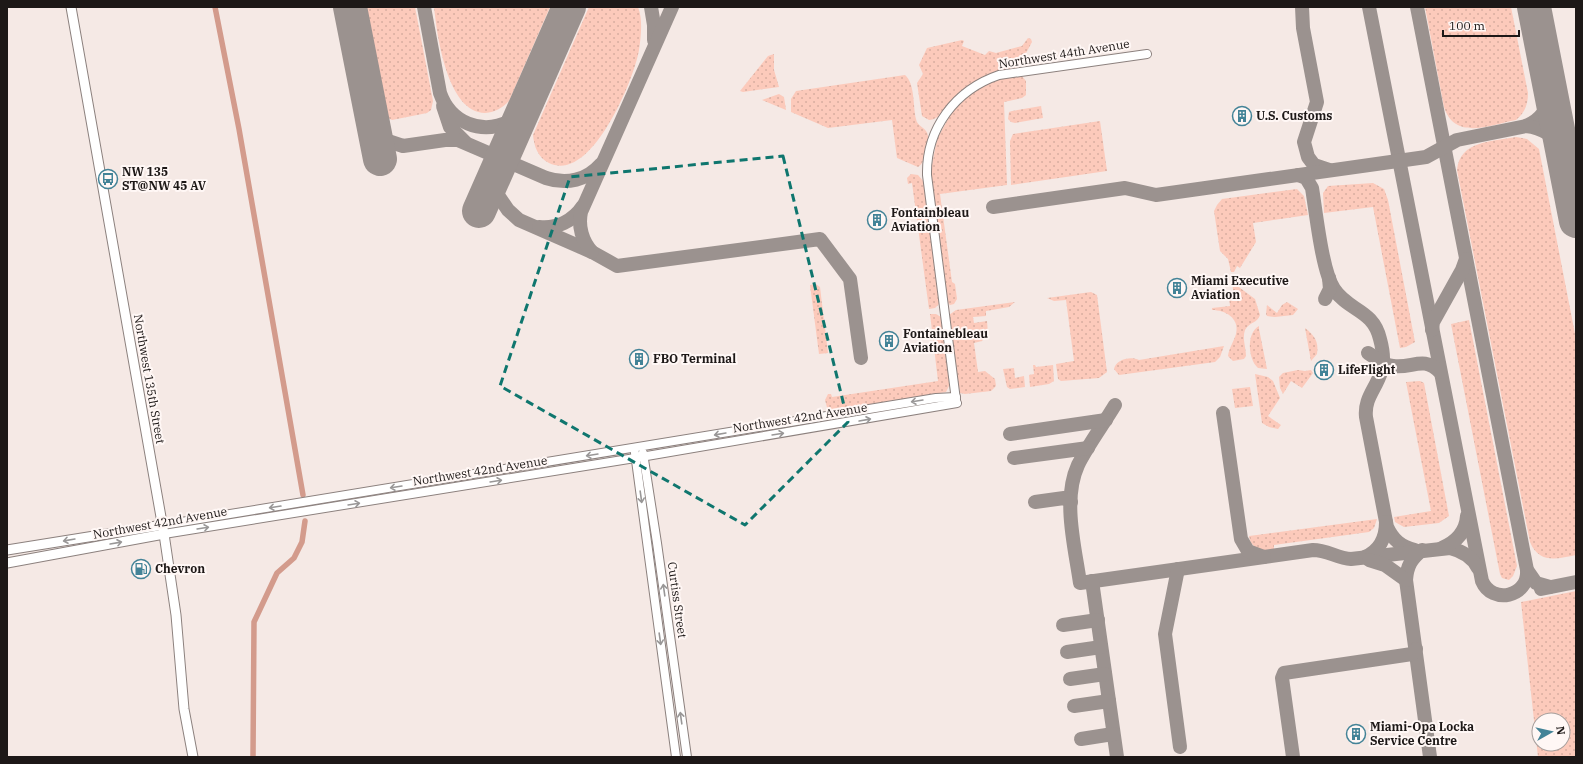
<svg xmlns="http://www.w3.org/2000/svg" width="1583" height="764" font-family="'IBM Plex Serif',serif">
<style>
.grass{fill:url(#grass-dots);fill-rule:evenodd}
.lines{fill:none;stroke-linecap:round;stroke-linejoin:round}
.canal{stroke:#d39b8c;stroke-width:5.5}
.taxiway{stroke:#9b928f;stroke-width:14}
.runway{stroke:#9b928f;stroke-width:34}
.tertiary-casing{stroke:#8c817e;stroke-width:10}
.secondary-casing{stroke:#8c817e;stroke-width:11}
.tertiary{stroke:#fff;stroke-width:8}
.secondary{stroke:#fff;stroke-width:9}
.oneway{stroke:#999797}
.marked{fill:none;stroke:#0f766e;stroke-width:3;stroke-dasharray:8 5;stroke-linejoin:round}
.labels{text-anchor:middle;stroke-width:4;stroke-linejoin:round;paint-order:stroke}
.street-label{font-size:12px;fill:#1d1817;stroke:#fff7f5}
.poi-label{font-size:12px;font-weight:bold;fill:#1d1817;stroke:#fff7f5;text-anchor:start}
</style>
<defs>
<pattern id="grass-dots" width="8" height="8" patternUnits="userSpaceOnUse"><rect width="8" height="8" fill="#fccabb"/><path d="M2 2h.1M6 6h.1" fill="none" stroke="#d8ada0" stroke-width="1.8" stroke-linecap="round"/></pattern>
</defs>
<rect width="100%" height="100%" fill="#f5e9e5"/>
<g class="grass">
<polygon points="362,7 415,7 433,101 431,110 427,113 392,120 384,116"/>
<path d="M434,7H550L509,101C502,108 496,112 485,113C447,113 437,35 434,7Z"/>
<path d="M589,7H638C643,19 641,37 639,50C634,80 591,184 549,163C538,158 534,146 533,135Z"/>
<path d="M1425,7H1511L1528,93C1528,104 1525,113 1516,120C1490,125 1455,141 1444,107Z"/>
<path d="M1028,38L1031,39L1032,42L1018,68C996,74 975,78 958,94C950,101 941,120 929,120L922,116L917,83L923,74L919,65L927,48L962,40L964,41L962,46L985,55L989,51L996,53L1022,46Z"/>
<polygon points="774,54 774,70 779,87 743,92 740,91 768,56"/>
<path d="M905,75C915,83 913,107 916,119C917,127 927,127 928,136C929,143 925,164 918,167L897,158L892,120L828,128L791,112V99L796,91Z"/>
<polygon points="1021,75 1026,81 1026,95 1022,98 1004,102 1007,185 940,194 952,282 955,284 957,299 954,304 950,305 947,302 931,193 931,170 937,139 953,110 974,90 1003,77"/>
<polygon points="779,94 784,97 786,110 762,100"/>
<polygon points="1041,106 1043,118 1015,123 1011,122 1008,119 1009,112 1012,111"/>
<polygon points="1100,121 1107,171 1011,185 1010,141 1013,134"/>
<path d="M1516,137L1527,139L1539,149L1576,339V555C1557,559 1539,564 1530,542L1457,170C1460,140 1492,142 1516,137Z"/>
<polygon points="911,174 918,175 924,182 940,303 935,308 929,309 912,183 908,184 907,178"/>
<polygon points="1373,183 1384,189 1388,200 1415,342 1406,347 1400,348 1373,207 1324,213 1323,193 1328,186"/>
<polygon points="1297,189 1304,196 1308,215 1253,223 1256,242 1240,268 1237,266 1234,272 1231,272 1228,259 1220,251 1214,211 1217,205 1222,199"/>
<path d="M1232,282L1255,299L1260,315C1258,323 1249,322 1245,330C1242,339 1246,347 1246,356L1244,359L1233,361L1228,356C1229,348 1234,341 1236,334C1240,318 1225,310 1212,310V308L1230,306L1229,298L1234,297Z"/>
<polygon points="816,284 820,287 828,353 819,354 810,285"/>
<polygon points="1091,292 1097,295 1107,372 1099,378 1061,381 1058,379 1056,364 1074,361 1066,300 1054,301 1047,298"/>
<polygon points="1015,302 1009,307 986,311 986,316 973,317 974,323 987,321 988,334 982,341 974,343 978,372 985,371 995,379 996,386 991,391 965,394 960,393 949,315 956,310"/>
<polygon points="1287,302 1298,309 1293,315 1275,317 1267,316 1266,314 1267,305 1277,313 1282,305"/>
<polygon points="930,314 936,314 941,317 950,384 946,392 828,411 825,400 828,394 831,394 832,397 938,381"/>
<polygon points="1469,320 1517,566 1513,576 1509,580 1502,578 1500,574 1451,324"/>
<path d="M1259,326V329L1267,369L1258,368C1248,359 1246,333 1259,326Z"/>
<path d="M1305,328C1314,335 1319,341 1317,354L1311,361Z"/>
<path d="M1224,346L1220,357L1215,362L1119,375L1114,369C1116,359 1131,356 1139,360Z"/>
<polygon points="1033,365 1035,365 1036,367 1053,365 1054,381 1049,384 1030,387 1029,375 1034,374"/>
<polygon points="1014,368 1015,378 1024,376 1025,387 1010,389 1007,387 1003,369"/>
<polygon points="1298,370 1305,371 1311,370 1313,373 1302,388 1291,381 1283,394 1280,388 1279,377 1283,373"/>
<polygon points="1255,374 1268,377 1273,381 1280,398 1268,416 1281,425 1278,429 1269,427 1262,423"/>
<polygon points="1420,381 1424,383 1449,516 1439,523 1404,527 1395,522 1394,517 1431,511 1406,382"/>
<polygon points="1250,387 1253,406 1235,408 1232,389"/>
<path d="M1377,519L1374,528L1369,532L1274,545V550C1263,551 1251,550 1249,536Z"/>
<path d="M1576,591V757H1538L1521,602ZM1539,720H1563V744H1539Z"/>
</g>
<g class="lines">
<g class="canal">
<polyline points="215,7 239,129 303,495"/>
<polyline points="253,757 254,622 277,573 294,558 302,542 305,521"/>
</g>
<g class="taxiway">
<path d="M424,7L440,93C450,122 481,136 510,121C517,117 522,110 527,103"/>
<polyline points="651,7 654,25 654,40"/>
<polyline points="1302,7 1303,28 1317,102 1304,142 1308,157 1314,165 1329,170"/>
<path d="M1369,7L1482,581C1492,605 1529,597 1527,570"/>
<polyline points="1417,7 1527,570 1536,583 1550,587"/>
<polyline points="443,106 450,127 465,142"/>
<path d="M1526,126C1541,120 1547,110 1551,94"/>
<path d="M376,137L403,146L445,140H458L546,178C567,185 587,180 601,164"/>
<path d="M1298,175L1306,178L1312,188C1316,212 1322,271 1334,289C1348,311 1373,309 1380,339C1383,350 1385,361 1381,372C1376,389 1364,398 1366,417L1387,527C1393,540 1401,547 1415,550"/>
<polyline points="491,185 508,210 519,220 592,252 617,266 820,239 850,279 861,358"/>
<path d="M993,207L1125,188L1156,195L1419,158L1426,157L1457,140L1526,126C1543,128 1554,135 1562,150"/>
<path d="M539,227C557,229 573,221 583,206"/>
<path d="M592,252C582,241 578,226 581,212L672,7"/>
<polyline points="1325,299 1330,289 1329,278"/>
<polyline points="1432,330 1433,322 1462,270 1466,259"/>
<path d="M1368,353C1376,358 1384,365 1393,366C1412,369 1423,355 1440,372"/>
<path d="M1115,405C1103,425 1088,445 1078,465C1062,500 1075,547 1080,583L1313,550C1327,550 1337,558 1351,559L1450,548C1462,551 1472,556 1478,568"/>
<polyline points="1223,413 1241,539 1248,551 1264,557"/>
<polyline points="1010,434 1106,420"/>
<polyline points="1014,458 1088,448"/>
<polyline points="1035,502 1064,498 1071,502"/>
<path d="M1442,548C1456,542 1466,532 1467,516"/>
<path d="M1422,550C1411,559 1407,566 1406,580L1430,757"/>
<path d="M1365,557C1379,551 1386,538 1386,522"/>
<polyline points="1369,560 1385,565 1406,580"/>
<polyline points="1178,569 1165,634 1180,747"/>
<polyline points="1092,581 1117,757"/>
<polyline points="1541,589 1576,582"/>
<polyline points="1063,625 1098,620"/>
<polyline points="1067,652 1101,647"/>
<polyline points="1070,679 1105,674"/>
<polyline points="1074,706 1109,701"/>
<polyline points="1081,739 1113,734"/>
<polyline points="1293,757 1282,678 1284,673 1412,654 1416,649"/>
</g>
<g class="runway">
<polyline points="350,7 380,159"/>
<polyline points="1534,7 1576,221"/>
<polyline points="479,211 569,7"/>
</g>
<defs>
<g id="tertiary">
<path d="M956,400L927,175C926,129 955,90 999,75L1147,54"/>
<polyline points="635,453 676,757"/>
<polyline points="643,453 657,543 687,757"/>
<polyline points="163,525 936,398 956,397"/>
<polyline points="164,534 635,458 957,403"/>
</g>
<g id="secondary">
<polyline points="71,7 164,534 176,615 184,709 193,757"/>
<polyline points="7,550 163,525"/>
<polyline points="7,563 164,534"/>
</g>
</defs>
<use href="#tertiary" class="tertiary-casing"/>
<use href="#secondary" class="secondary-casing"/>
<use href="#tertiary" class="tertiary"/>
<use href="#secondary" class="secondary"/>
</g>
<defs><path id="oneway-shaft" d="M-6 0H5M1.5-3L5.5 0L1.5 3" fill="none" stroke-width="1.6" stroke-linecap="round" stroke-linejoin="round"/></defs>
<g class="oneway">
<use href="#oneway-shaft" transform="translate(917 401) rotate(171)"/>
<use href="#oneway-shaft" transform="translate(865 420) rotate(-10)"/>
<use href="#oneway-shaft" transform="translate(720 434) rotate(170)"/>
<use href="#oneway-shaft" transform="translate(778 434) rotate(-9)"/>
<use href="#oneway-shaft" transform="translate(592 455) rotate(171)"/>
<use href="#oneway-shaft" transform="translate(496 481) rotate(-9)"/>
<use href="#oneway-shaft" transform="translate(396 487) rotate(171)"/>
<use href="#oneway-shaft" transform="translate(641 497) rotate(82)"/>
<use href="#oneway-shaft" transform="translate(354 504) rotate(-9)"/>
<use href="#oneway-shaft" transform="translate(275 507) rotate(171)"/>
<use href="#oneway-shaft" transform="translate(203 528) rotate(-9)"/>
<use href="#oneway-shaft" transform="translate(69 540) rotate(170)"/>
<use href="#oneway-shaft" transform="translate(116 543) rotate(-10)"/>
<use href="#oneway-shaft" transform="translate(664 590) rotate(-98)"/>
<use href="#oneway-shaft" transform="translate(660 639) rotate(82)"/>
<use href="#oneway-shaft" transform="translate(681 718) rotate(-98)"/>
</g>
<path class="marked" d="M783,156L848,422L745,525L500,386L570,177Z"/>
<defs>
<symbol id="building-ring" viewBox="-11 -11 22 22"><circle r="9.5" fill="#fff7f5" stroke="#438397" stroke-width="1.5"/><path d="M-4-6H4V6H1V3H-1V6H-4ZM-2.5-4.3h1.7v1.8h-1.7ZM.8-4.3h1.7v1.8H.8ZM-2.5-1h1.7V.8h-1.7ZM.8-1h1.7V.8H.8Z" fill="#438397"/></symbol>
<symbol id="bus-ring" viewBox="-11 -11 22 22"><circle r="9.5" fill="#fff7f5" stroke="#438397" stroke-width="1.5"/><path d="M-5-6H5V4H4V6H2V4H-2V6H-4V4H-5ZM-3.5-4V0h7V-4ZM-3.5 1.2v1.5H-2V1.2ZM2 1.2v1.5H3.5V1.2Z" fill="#438397"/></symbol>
<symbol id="fuel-ring" viewBox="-11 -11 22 22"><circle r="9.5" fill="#fff7f5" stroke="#438397" stroke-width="1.5"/><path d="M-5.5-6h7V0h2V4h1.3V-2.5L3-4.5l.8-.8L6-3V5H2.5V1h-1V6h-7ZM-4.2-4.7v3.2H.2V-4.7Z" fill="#438397"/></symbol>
</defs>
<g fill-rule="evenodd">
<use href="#building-ring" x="1231" y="105" width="22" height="22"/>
<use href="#bus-ring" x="97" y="168" width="22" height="22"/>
<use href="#building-ring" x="866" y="209" width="22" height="22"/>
<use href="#building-ring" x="1166" y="277" width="22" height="22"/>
<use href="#building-ring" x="878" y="330" width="22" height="22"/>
<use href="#building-ring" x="628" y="348" width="22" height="22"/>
<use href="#building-ring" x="1313" y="359" width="22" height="22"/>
<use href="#fuel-ring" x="130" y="558" width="22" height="22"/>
<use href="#building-ring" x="1345" y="723" width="22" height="22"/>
</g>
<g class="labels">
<g class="street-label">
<text transform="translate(1064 54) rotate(-9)" y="4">Northwest 44th Avenue</text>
<text transform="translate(149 379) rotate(80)" y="4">Northwest 135th Street</text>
<text transform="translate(800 418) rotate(-9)" y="4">Northwest 42nd Avenue</text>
<text transform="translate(480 471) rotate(-9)" y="4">Northwest 42nd Avenue</text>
<text transform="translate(160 523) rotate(-10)" y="4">Northwest 42nd Avenue</text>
<text transform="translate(677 600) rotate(82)" y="4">Curtiss Street</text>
</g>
<g class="poi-label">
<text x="1256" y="120">U.S. Customs</text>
<text x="122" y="176">NW 135<tspan x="122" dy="14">ST@NW 45 AV</tspan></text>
<text x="891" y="217">Fontainbleau<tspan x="891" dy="14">Aviation</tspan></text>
<text x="1191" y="285">Miami Executive<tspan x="1191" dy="14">Aviation</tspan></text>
<text x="903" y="338">Fontainebleau<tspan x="903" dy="14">Aviation</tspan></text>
<text x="653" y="363">FBO Terminal</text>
<text x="1338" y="374">LifeFlight</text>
<text x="155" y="573">Chevron</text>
<text x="1370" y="731">Miami-Opa Locka<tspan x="1370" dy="14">Service Centre</tspan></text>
</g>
</g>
<rect width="1583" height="764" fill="none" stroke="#1d1817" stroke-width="16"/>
<g transform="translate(1551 732) rotate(82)"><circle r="19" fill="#fff7f5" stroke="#a59e9c"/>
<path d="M0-3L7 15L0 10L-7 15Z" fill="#438397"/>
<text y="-6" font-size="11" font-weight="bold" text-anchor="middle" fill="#1d1817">N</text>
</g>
<path d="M1443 30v6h76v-6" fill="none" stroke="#1d1817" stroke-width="2"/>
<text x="1449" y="30" font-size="12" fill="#1d1817" stroke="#fff7f5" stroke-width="3" paint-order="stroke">100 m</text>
</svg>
